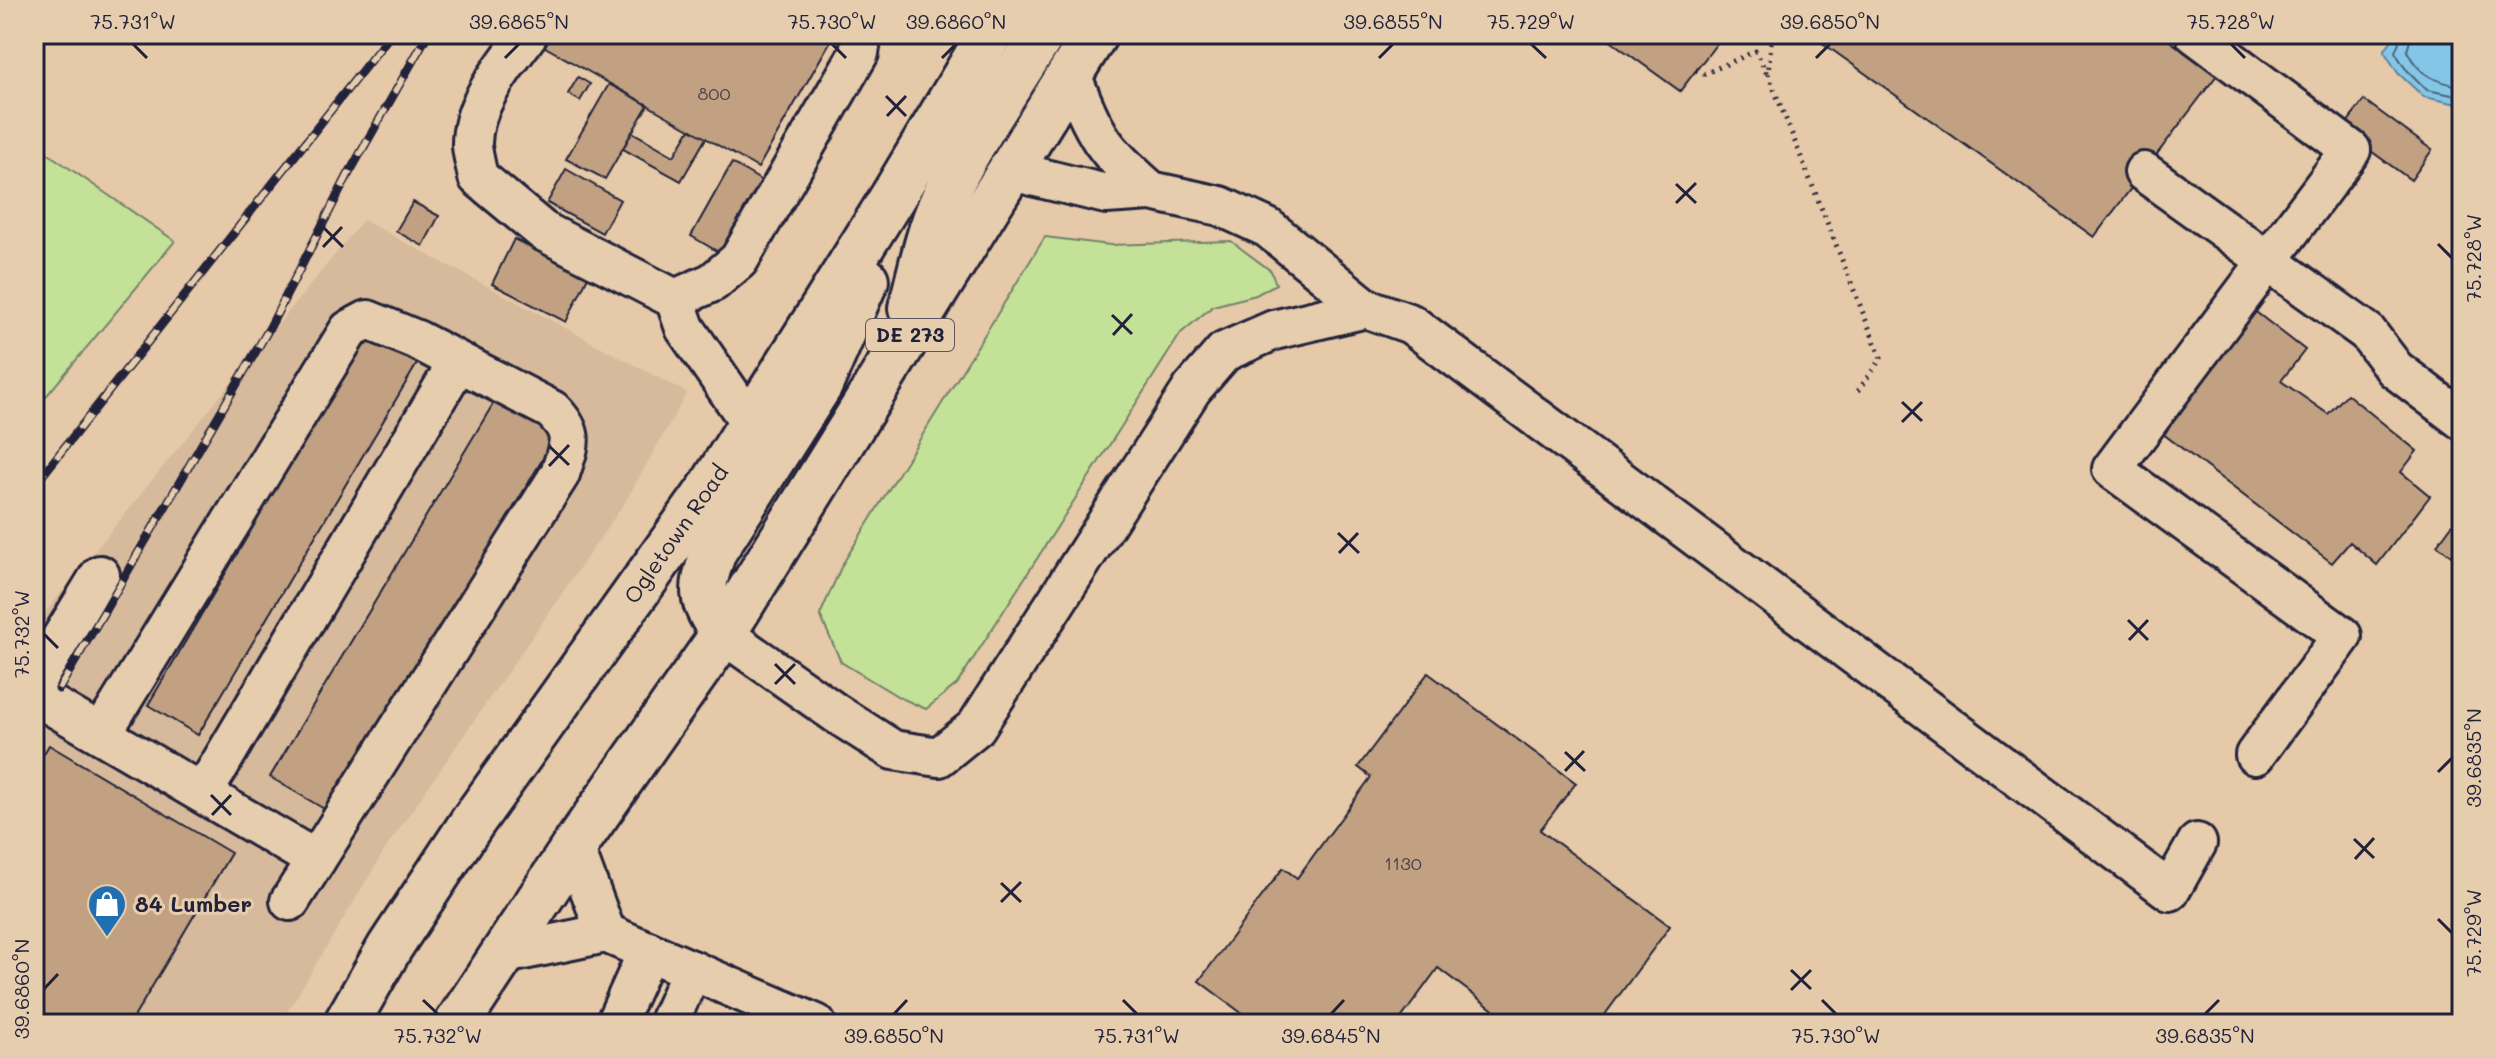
<svg xmlns="http://www.w3.org/2000/svg" width="2496" height="1058" font-family="Mali,sans-serif">
<style>
.built{fill:#d6ba9b}
.green{fill:#c4e198;stroke:#73826a;stroke-width:2}
.water{fill:#84c6e5;stroke:#5d84a1;stroke-width:2}
.lines{fill:none;stroke-linecap:round;stroke-linejoin:round}
.shore{stroke:#49647f;stroke-width:2}
.building{fill:#c1a182;stroke:#22223b;stroke-width:2}
.minor-casing{stroke:#22223b;stroke-width:44}
.major-casing{stroke:#22223b;stroke-width:50}
.path{stroke:#22223b;stroke-width:5;stroke-dasharray:2 6;stroke-linecap:butt}
.minor{stroke:#e6cdae;stroke-width:38}
.major{stroke:#e6cdae;stroke-width:44}
.rail-casing{stroke:#22223b;stroke-width:9}
.rail{stroke:#e6cdae;stroke-width:6;stroke-dasharray:18;stroke-linecap:butt}
.ticks{fill:none;stroke:#22223b;stroke-width:3}
.labels{text-anchor:middle;stroke-width:6;stroke-linejoin:round;paint-order:stroke}
.number-label{font-size:18px;fill:#4a424d}
.shield{fill:#e6cdae;stroke:#5d555e;stroke-width:2}
.shield-label{font-size:20px;font-weight:bold;fill:#22223b}
.street-label{font-size:22px;fill:#22223b;stroke:#e6cdae}
.poi-label{font-size:22px;font-weight:bold;fill:#22223b;stroke:#e6cdae;text-anchor:start}
.neatline{fill:none;stroke:#22223b;stroke-width:3}
.ticks-label{font-size:20px;text-anchor:middle;fill:#22223b}
</style>
<rect width="100%" height="100%" fill="#e5c9a8"/>
<filter id="ink" filterUnits="userSpaceOnUse"><feTurbulence type="fractalNoise" baseFrequency=".0125" numOctaves="2"/><feDisplacementMap in="SourceGraphic" scale="16" xChannelSelector="R" yChannelSelector="G"/><feConvolveMatrix kernelMatrix="1 2 1 2 8 2 1 2 1" color-interpolation-filters="sRGB"/></filter>
<g filter="url(#ink)">
<polygon class="built" points="363,220 687,393 625,502 386,848 280,1024 34,1024 34,626"/>
<g class="green">
<polygon points="34,144 175,241 34,411"/>
<polygon points="1045,237 1110,245 1231,241 1271,271 1276,284 1256,295 1213,306 1181,333 957,684 926,709 899,697 841,662 820,615 842,565"/>
</g>
<polygon class="water" points="2396,34 2462,34 2462,105 2424,97 2398,73 2384,51"/>
<g class="lines">
<g class="shore">
<polyline points="2402,34 2395,52 2405,68 2427,90 2462,97"/>
<path d="M2412,34L2407,51C2420,77 2436,81 2462,87"/>
</g>
</g>
<g class="building">
<polygon points="538,34 817,34 830,42 758,168 533,40"/>
<polygon points="1601,34 1724,34 1680,91"/>
<polygon points="1810,34 2160,34 2217,75 2094,237"/>
<polygon points="578,77 590,84 580,101 568,94"/>
<polygon points="609,84 648,105 605,179 566,159"/>
<polygon points="2364,100 2432,150 2411,180 2342,130"/>
<polygon points="690,129 706,138 681,181 623,149 632,132 674,156"/>
<polygon points="732,163 762,181 722,254 691,236"/>
<polygon points="566,169 620,200 602,233 547,203"/>
<polygon points="413,202 439,216 423,246 396,231"/>
<polygon points="514,239 588,277 566,322 492,284"/>
<polygon points="2252,309 2305,350 2281,381 2328,414 2347,394 2417,451 2401,472 2430,496 2377,565 2350,542 2332,563 2162,433"/>
<polygon points="367,333 418,362 198,735 148,705"/>
<polygon points="499,394 560,430 331,813 270,777"/>
<polygon points="2462,511 2462,564 2437,545"/>
<polygon points="1428,673 1576,783 1540,830 1670,926 1598,1024 1512,1024 1438,968 1397,1024 1256,1024 1199,981 1283,868 1297,878 1371,777 1358,767"/>
<polygon points="49,745 231,853 130,1024 34,1024 34,770"/>
</g>
<g class="lines">
<defs>
<g id="minor">
<path d="M528,34C505,66 471,104 472,146C473,156 476,167 478,177L543,231L675,299L685,328L751,424"/>
<polyline points="2195,34 2351,150 2112,469 2342,636 2255,755"/>
<path d="M1071,74C1080,97 1089,121 1103,142C1116,161 1134,175 1151,191"/>
<polyline points="1012,171 1106,194 1151,191 1220,206 1268,228 1366,308"/>
<polyline points="2144,172 2367,332 2395,369 2462,420"/>
<polyline points="675,299 713,282 739,260 859,53 862,34"/>
<polyline points="723,634 837,714 893,750 939,757 976,727 1192,389 1224,352 1274,330 1366,308 1411,324 2170,891 2197,843"/>
<polyline points="34,683 100,575"/>
<polyline points="34,695 316,860"/>
<path d="M102,733L349,330L368,320L417,340L552,410C577,435 569,444 560,474L290,901"/>
<polyline points="203,793 458,362"/>
<polyline points="574,847 606,933"/>
<polyline points="500,955 606,933 816,1024"/>
<polyline points="615,1024 648,951"/>
<polyline points="668,1024 692,970"/>
</g>
<g id="major">
<path d="M911,308C920,273 927,236 942,202C969,143 1008,89 1042,34"/>
<path d="M723,634C700,597 699,593 714,551L820,385L866,280"/>
<polyline points="346,1024 390,947 473,821 710,489 892,198 990,34"/>
<polyline points="457,1024 574,847 723,634 1095,34"/>
</g>
</defs>
<use href="#minor" class="minor-casing"/>
<use href="#major" class="major-casing"/>
<g class="path">
<polyline points="1772,34 1768,74 1881,358 1856,394"/>
<polyline points="1696,70 1704,74 1756,51 1767,74"/>
</g>
<use href="#minor" class="minor"/>
<use href="#major" class="major"/>
<defs>
<g id="rail">
<polyline points="34,486 391,34"/>
<polyline points="59,689 270,327 348,175 428,34"/>
</g>
</defs>
<use href="#rail" class="rail-casing"/>
<use href="#rail" class="rail"/>
</g>
</g>
<path class="ticks" d="M133,44L147,58M832,44L846,58M1531,44L1546,58M2231,44L2245,58M505,58L519,44M942,58L956,44M1379,58L1393,44M1816,58L1830,44M886,96L906,116M887,116L906,96M1676,184L1696,203M1676,203L1696,183M323,227L343,247M2438,244L2452,258M323,247L342,227M1112,315L1132,334M1113,335L1132,314M1902,402L1922,421M1902,422L1922,402M549,446L569,465M549,466L569,445M1338,533L1359,553M1339,553L1358,533M2128,620L2148,640M44,634L58,648M2129,640L2148,620M775,664L795,684M775,684L795,664M1565,752L1585,771M1565,771L1584,751M2438,772L2452,758M211,795L231,815M212,815L231,795M2354,839L2374,858M2355,859L2374,838M1001,883L1021,902M1001,902L1021,882M2438,919L2452,933M1791,970L1811,989M44,989L58,974M1791,990L1811,970M423,1000L438,1014M1123,1000L1137,1014M1822,1000L1836,1014M894,1014L907,1000M1331,1014L1344,1000M2205,1014L2219,1000"/>
<defs>
<symbol id="shop-pin" viewBox="-11 -11 22 30"><path d="M0 17L-7.5 6A9.5 9.5 0 1 1 7.5 6Z" fill="#1f6fb2" stroke="#e6cdae"/><path d="M-5-2.5h2.3a2.7 3.5 0 0 1 5.4 0H5L5.5 6h-11ZM-1.5-2.5h3a1.5 2.3 0 0 0-3 0Z" fill="#fff"/></symbol>
</defs>
<g fill-rule="evenodd">
<use href="#shop-pin" x="85" y="882" width="44" height="60"/>
</g>
<g class="labels">
<g class="number-label">
<text x="714" y="100">800</text>
<text x="1403" y="870">1130</text>
</g>
<rect class="shield" x="866" y="319" width="88" height="32" rx="6"/>
<g class="shield-label">
<text x="910" y="342">DE 273</text>
</g>
<g class="street-label">
<text transform="translate(676 534) rotate(-55)" y="8">Ogletown Road</text>
</g>
<g class="poi-label">
<text x="135" y="912">84 Lumber</text>
</g>
</g>
<rect width="2496" height="1058" fill="none" stroke="#e6cdae" stroke-width="88"/>
<rect x="44" y="44" width="2408" height="970" class="neatline"/>
<g class="ticks-label">
<text x="133" y="29">75.731°W</text>
<text x="519" y="29">39.6865°N</text>
<text x="832" y="29">75.730°W</text>
<text x="956" y="29">39.6860°N</text>
<text x="1393" y="29">39.6855°N</text>
<text x="1531" y="29">75.729°W</text>
<text x="1830" y="29">39.6850°N</text>
<text x="2231" y="29">75.728°W</text>
<text transform="translate(2474 258) rotate(-90)" y="7">75.728°W</text>
<text transform="translate(22 634) rotate(-90)" y="7">75.732°W</text>
<text transform="translate(2474 758) rotate(-90)" y="7">39.6835°N</text>
<text transform="translate(2474 933) rotate(-90)" y="7">75.729°W</text>
<text transform="translate(22 989) rotate(-90)" y="7">39.6860°N</text>
<text x="438" y="1043">75.732°W</text>
<text x="894" y="1043">39.6850°N</text>
<text x="1137" y="1043">75.731°W</text>
<text x="1331" y="1043">39.6845°N</text>
<text x="1836" y="1043">75.730°W</text>
<text x="2205" y="1043">39.6835°N</text>
</g>
</svg>
